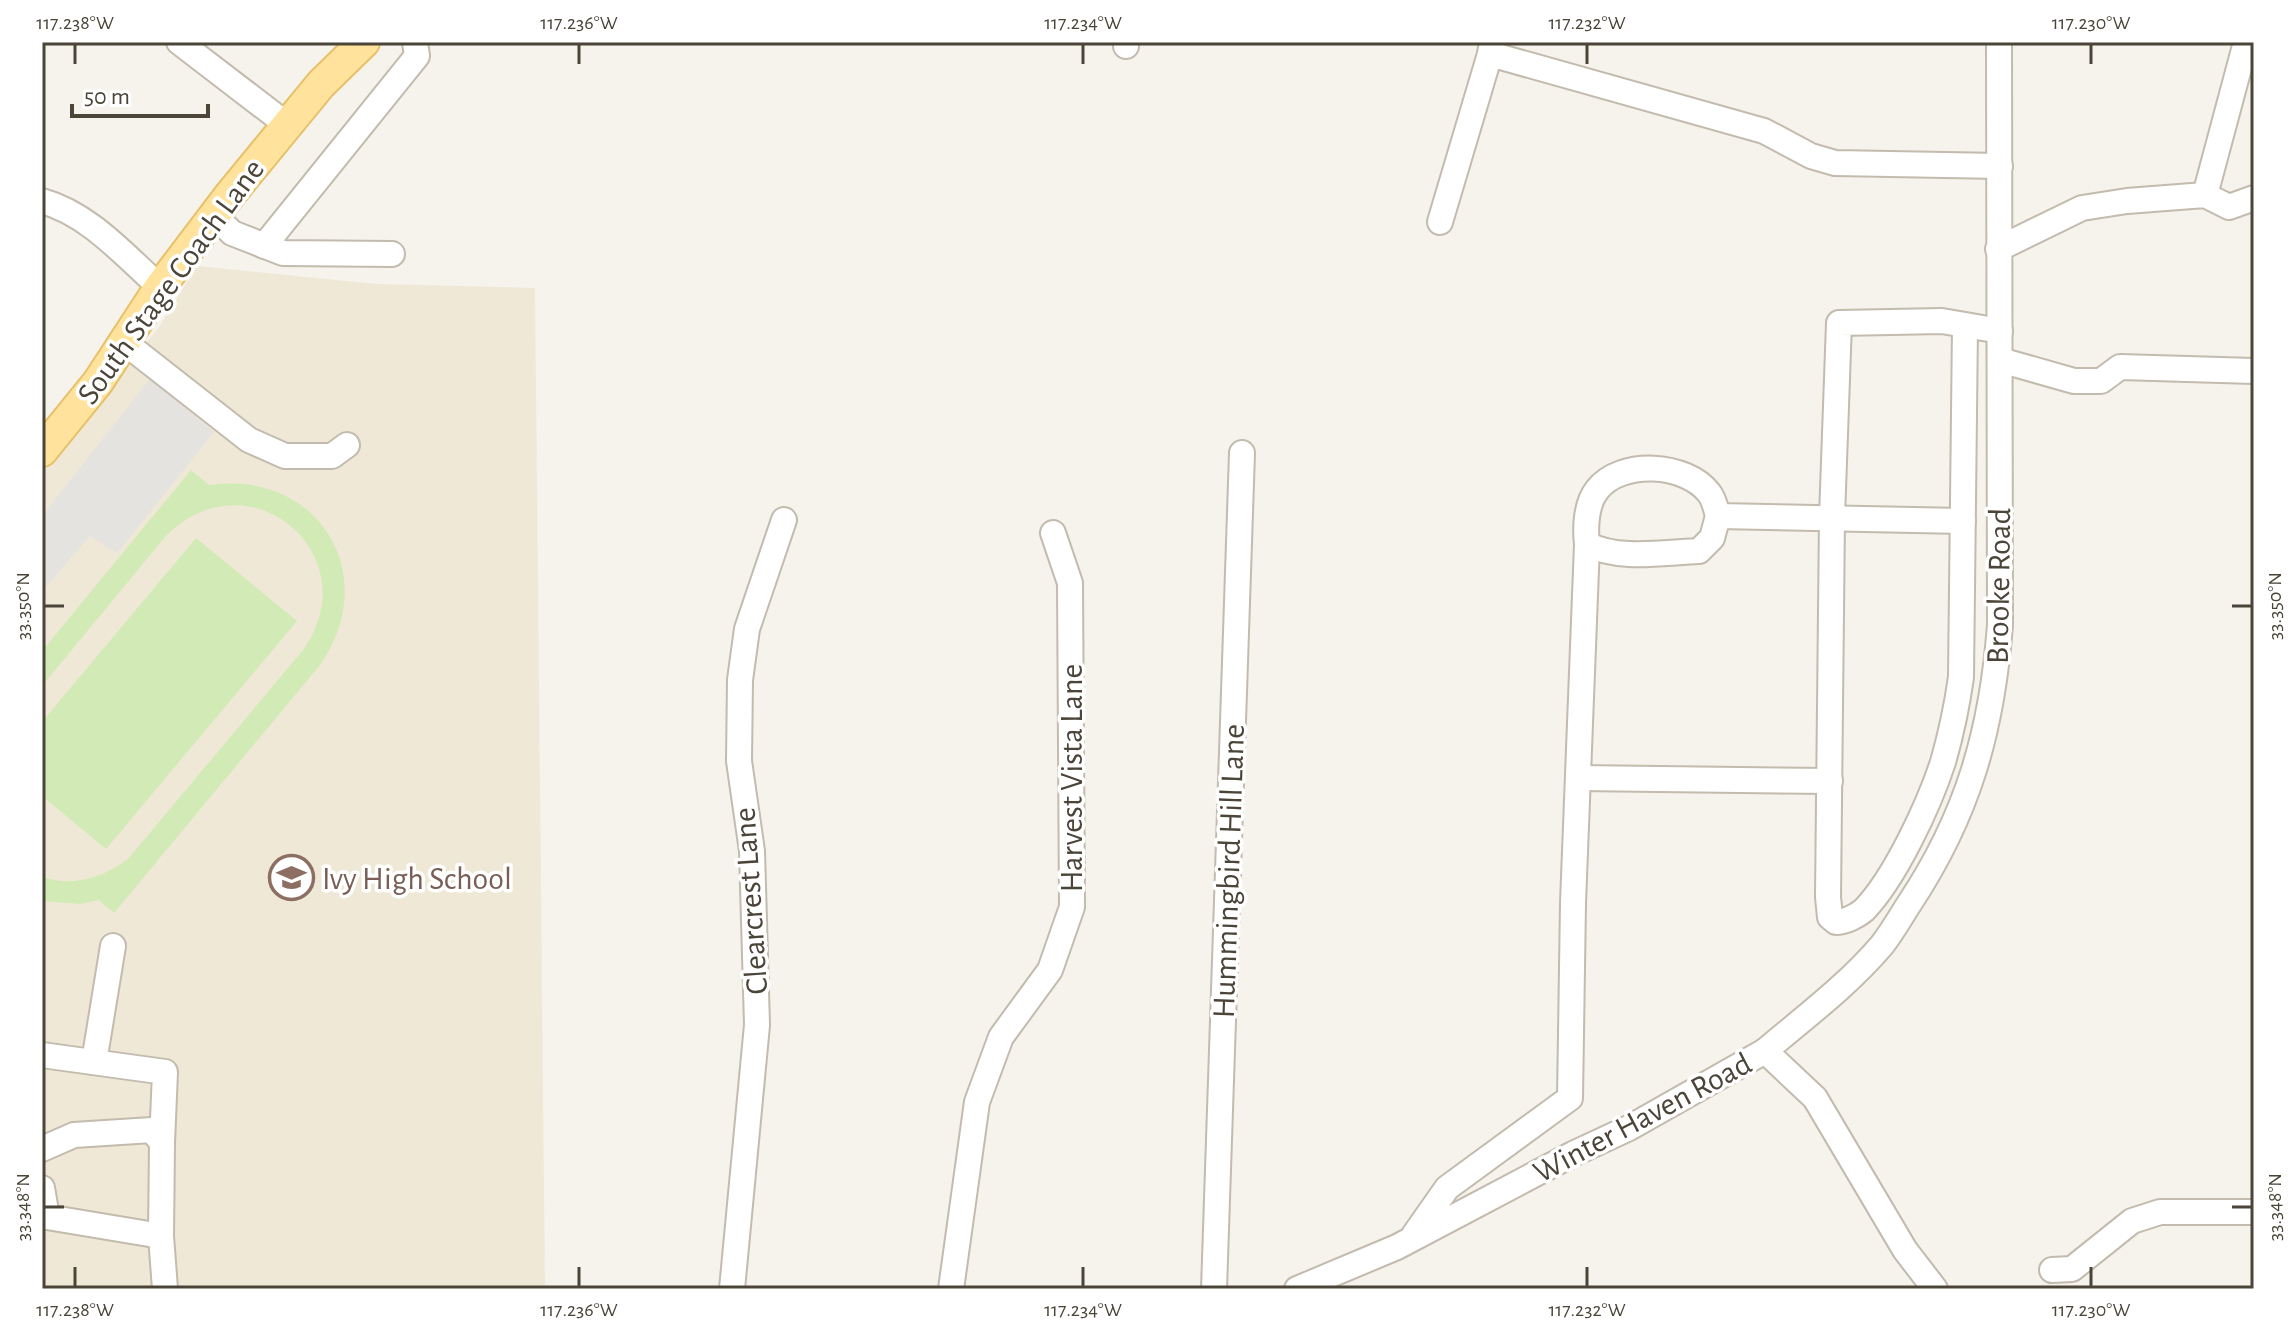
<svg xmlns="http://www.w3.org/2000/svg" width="2296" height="1331" font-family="'Alegreya Sans',sans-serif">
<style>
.education{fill:#efe8d6}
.green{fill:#d2eab5}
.parking{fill:#e5e3e0}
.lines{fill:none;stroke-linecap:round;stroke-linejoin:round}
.minor-casing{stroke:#c2bbae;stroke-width:28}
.major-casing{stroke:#e6c16a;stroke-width:34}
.minor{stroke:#fff;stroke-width:24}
.major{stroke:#ffe39c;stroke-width:30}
.ticks{fill:none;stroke:#4b4439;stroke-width:3}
.labels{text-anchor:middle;stroke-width:7;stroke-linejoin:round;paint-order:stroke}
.street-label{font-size:32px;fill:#4b4439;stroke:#fff}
.education-label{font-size:32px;fill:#785e54;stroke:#fff;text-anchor:start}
.neatline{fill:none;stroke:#4b4439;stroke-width:3}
.ticks-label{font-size:20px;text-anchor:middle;fill:#4b4439}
</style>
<rect width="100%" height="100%" fill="#f6f3ec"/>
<polygon class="education" points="197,266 376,284 535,288 545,1289 42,1289 42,468 159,327"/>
<g class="green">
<path d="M191,470L209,485C318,469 383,575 320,665L114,913L99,900L80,904L42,901V877C73,887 103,878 128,859L303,650C371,554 247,452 165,537L42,686V651Z"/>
<polygon points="196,538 297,621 106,849 42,796 42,722"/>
</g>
<polygon class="parking" points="150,379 214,432 117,553 90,536 42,591 42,516"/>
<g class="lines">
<defs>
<g id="minor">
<polyline points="179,42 286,124"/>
<polyline points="1126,42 1126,46"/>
<polyline points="1490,54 1764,131 1811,156 1835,163 2000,166"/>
<polyline points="2205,195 2246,42"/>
<path d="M42,201C89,214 124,255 160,287"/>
<polyline points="214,215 232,233 283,253 392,254"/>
<polyline points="1440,222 1490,54 1492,42"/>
<polyline points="264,246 417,56 415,42"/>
<polyline points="1998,249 2082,208 2127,201 2205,195 2229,207 2254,198"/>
<path d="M1965,326L1961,677C1957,706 1951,734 1943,762C1929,805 1895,878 1864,910C1857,916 1845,922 1836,922L1830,917L1828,897L1832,517L1839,323L1942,321L2000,331"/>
<polyline points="124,342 249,440 285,456 332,456 347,445"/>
<polyline points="2000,360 2074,381 2101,381 2120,367 2254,371"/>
<path d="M1718,516L1712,538L1699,551C1665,552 1619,561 1587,544C1585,528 1586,504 1597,490C1621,459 1686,463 1709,493C1714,499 1716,509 1718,516L1963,521"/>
<polyline points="1578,778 1830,781"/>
<path d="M1765,1051C1805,1017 1848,985 1882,945C1892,932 1900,918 1909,904C1968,815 1992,731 2000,625L1999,42"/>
<polyline points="42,1055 165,1072 162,1143"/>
<polyline points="94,1062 113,946"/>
<polyline points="42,1149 74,1135 152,1130 162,1143 161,1236"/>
<polyline points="42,1188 47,1217 161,1236 165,1289"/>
<polyline points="1414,1235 1447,1188 1570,1098 1573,903 1587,544"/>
<polyline points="2052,1270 2072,1269 2132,1221 2160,1212 2254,1212"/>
<polyline points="732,1289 757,1025 752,851 739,761 740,680 747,629 784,520"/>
<polyline points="951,1289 977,1102 1001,1037 1050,970 1072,907 1070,583 1053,533"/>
<polyline points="1214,1289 1242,453"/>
<polyline points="1297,1289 1397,1247 1573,1154 1629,1128 1765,1051 1815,1098 1905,1250 1935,1289"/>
</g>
<polyline id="major" points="42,451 98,382 160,287 229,196 321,84 364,42"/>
</defs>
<use href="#minor" class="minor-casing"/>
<use href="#major" class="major-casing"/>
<use href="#minor" class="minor"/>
<use href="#major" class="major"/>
</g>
<path class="ticks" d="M75,44V64M579,44V64M1083,44V64M1587,44V64M2091,44V64M44,606H64M2232,606H2252M44,1207H64M2232,1207H2252M75,1267V1287M579,1267V1287M1083,1267V1287M1587,1267V1287M2091,1267V1287"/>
<defs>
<symbol id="school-ring" viewBox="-11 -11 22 22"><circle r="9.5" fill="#fff" stroke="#8d6e63" stroke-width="1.5"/><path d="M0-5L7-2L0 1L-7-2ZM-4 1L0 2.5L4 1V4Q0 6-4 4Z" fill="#8d6e63"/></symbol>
</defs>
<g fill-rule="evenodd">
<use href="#school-ring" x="266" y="852" width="51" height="51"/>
</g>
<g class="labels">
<g class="street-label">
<text transform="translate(170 281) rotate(-54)" y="11">South Stage Coach Lane</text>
<text transform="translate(1998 586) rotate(-89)" y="11">Brooke Road</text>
<text transform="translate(1071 778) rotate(-90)" y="11">Harvest Vista Lane</text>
<text transform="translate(1228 871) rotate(-88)" y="11">Hummingbird Hill Lane</text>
<text transform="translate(750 901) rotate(-94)" y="11">Clearcrest Lane</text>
<text transform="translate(1642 1117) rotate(-28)" y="11">Winter Haven Road</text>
</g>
<g class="education-label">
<text x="322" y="889">Ivy High School</text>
</g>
</g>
<rect width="2296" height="1331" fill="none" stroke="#ffffff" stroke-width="88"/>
<path d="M72 104v12h136v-12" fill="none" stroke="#4b4439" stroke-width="4"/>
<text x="84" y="104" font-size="24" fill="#4b4439" stroke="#ffffff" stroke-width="6" paint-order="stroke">50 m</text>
<rect x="44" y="44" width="2208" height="1243" class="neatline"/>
<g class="ticks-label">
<text x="75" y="29">117.238°W</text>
<text x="579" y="29">117.236°W</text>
<text x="1083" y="29">117.234°W</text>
<text x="1587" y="29">117.232°W</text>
<text x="2091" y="29">117.230°W</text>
<text transform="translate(22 606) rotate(-90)" y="7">33.350°N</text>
<text transform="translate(2274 606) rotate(-90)" y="7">33.350°N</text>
<text transform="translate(22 1207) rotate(-90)" y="7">33.348°N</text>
<text transform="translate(2274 1207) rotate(-90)" y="7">33.348°N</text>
<text x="75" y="1316">117.238°W</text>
<text x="579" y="1316">117.236°W</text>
<text x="1083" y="1316">117.234°W</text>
<text x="1587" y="1316">117.232°W</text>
<text x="2091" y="1316">117.230°W</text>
</g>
</svg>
